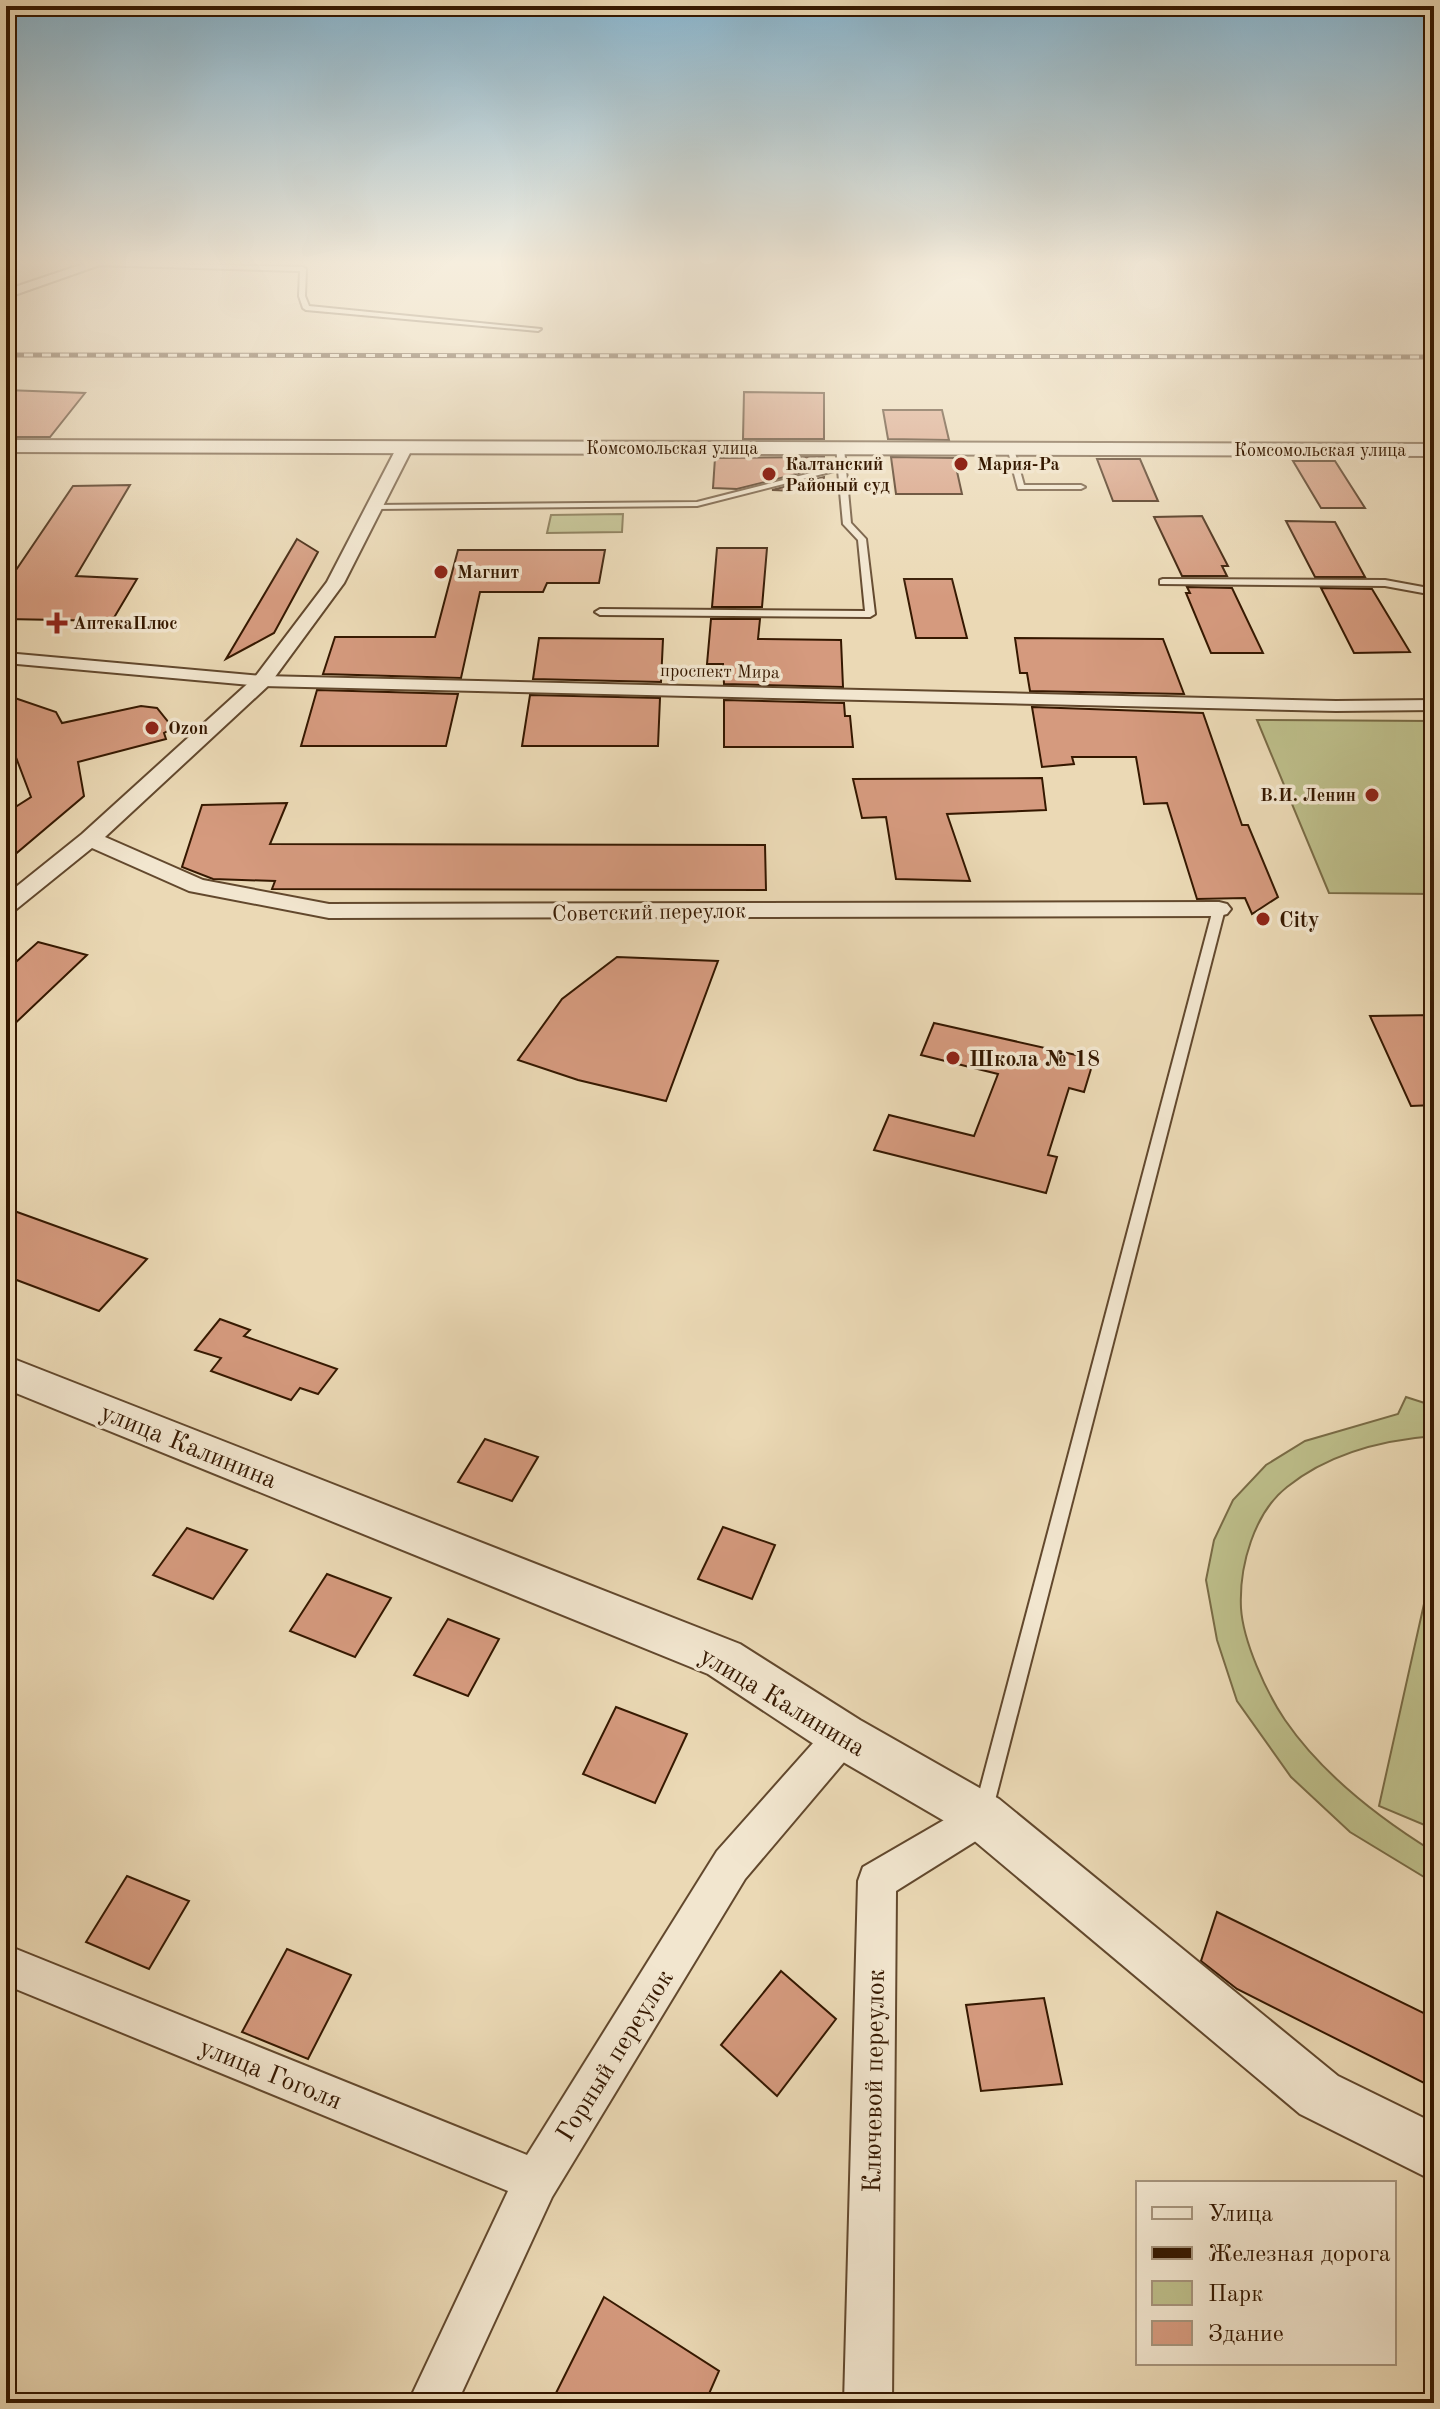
<svg xmlns="http://www.w3.org/2000/svg" width="1440" height="2409" font-family="'Old Standard TT',serif">
<style>
.green{fill:#bdbe8a;stroke:#796b45;stroke-width:2}
.building{fill:#d59a7e;stroke:#351800;stroke-width:2}
.lines{fill:none;stroke-linecap:round;stroke-linejoin:round}
.service-casing{stroke:#62482d;stroke-width:4}
.pedestrian-casing{stroke:#62482d;stroke-width:4}
.minor-casing{stroke:#62482d;stroke-width:4}
.tertiary-casing{stroke:#62482d;stroke-width:4}
.service{fill:#f2e6cf;fill-rule:evenodd}
.pedestrian{fill:#f2e6cf;fill-rule:evenodd}
.minor{fill:#f2e6cf;fill-rule:evenodd}
.tertiary{fill:#f2e6cf;fill-rule:evenodd}
.rail-casing{stroke:#351800;stroke-width:5}
.rail{stroke:#f2e6cf;stroke-width:3;stroke-dasharray:9;stroke-linecap:butt}
.poi-dot{fill:#8f2418;stroke:#f2e6cf;stroke-width:3}
.labels{text-anchor:middle;stroke-width:7;stroke-linejoin:round;paint-order:stroke}
.far-street-label{font-size:18px;fill:#351800;stroke:#f2e6cf}
.far-poi-label{font-size:18px;font-weight:bold;fill:#351800;stroke:#f2e6cf;text-anchor:start}
.street-label{font-size:22px;fill:#351800;stroke:#f2e6cf}
.poi-label{font-size:22px;font-weight:bold;fill:#351800;stroke:#f2e6cf;text-anchor:start}
.near-street-label{font-size:26px;fill:#351800;stroke:#f2e6cf}
</style>
<rect width="100%" height="100%" fill="#ebd9b5"/>
<filter id="stains"><feTurbulence type="fractalNoise" baseFrequency=".0025" numOctaves="4"/><feColorMatrix values="0 0 0 0 .2 0 0 0 0 .09 0 0 0 0 .02 0 0 0 .5 -.17"/></filter>
<radialGradient id="worn" r=".72"><stop offset=".6" stop-color="#630" stop-opacity="0"/><stop offset="1" stop-color="#630" stop-opacity=".3"/></radialGradient>
<g class="green">
<polygon points="623,514 622,532 547,533 551,515"/>
<polygon points="1257,720 1434,721 1434,894 1329,893"/>
<path d="M1406,1397L1434,1406V1436C1383,1440 1328,1454 1287,1487C1254,1513 1239,1566 1241,1608C1243,1641 1266,1692 1285,1720C1322,1774 1379,1818 1434,1852V1883L1350,1832L1291,1777L1237,1701L1217,1640L1206,1580L1214,1540L1233,1500L1266,1465L1305,1441L1398,1414Z"/>
<polygon points="1434,1559 1434,1829 1379,1806"/>
</g>
<g class="building">
<polygon points="6,390 85,393 50,437 6,437"/>
<polygon points="744,392 824,393 824,439 743,439"/>
<polygon points="883,410 942,410 949,440 888,439"/>
<polygon points="824,457 824,467 737,489 713,488 715,458"/>
<polygon points="891,457 954,458 962,494 896,494"/>
<polygon points="1097,459 1140,459 1158,501 1113,501"/>
<polygon points="1293,461 1335,461 1365,508 1321,508"/>
<polygon points="824,477 823,492 772,490"/>
<polygon points="130,485 76,576 137,579 112,621 6,619 6,572 14,573 73,486"/>
<polygon points="1202,516 1228,566 1222,566 1227,576 1182,576 1154,517"/>
<polygon points="1286,521 1335,522 1365,577 1315,577"/>
<polygon points="297,539 318,552 274,633 226,659"/>
<polygon points="717,548 767,548 762,607 712,607"/>
<polygon points="458,550 605,550 599,583 547,583 543,592 480,592 461,678 323,674 335,637 435,637"/>
<polygon points="904,579 952,579 967,638 916,638"/>
<polygon points="1187,587 1232,588 1263,653 1211,653 1186,593 1190,593"/>
<polygon points="1321,588 1372,589 1410,652 1354,653"/>
<polygon points="711,619 760,619 758,639 841,640 843,687 724,684 723,664 707,664"/>
<polygon points="539,638 663,639 661,682 533,679"/>
<polygon points="1015,638 1163,639 1184,694 1030,691 1027,673 1020,673"/>
<polygon points="317,690 458,694 446,746 301,746"/>
<polygon points="6,695 56,712 62,723 141,706 157,708 173,728 164,733 166,739 78,762 84,796 6,862 6,813 31,797 6,731"/>
<polygon points="530,695 660,698 658,746 522,746"/>
<polygon points="724,700 844,703 845,716 850,716 853,747 724,747"/>
<polygon points="1032,707 1203,713 1242,825 1248,825 1278,897 1252,914 1245,898 1197,899 1167,803 1144,804 1136,757 1072,757 1074,764 1042,767"/>
<polygon points="1042,778 1046,810 947,814 970,881 896,879 886,817 862,818 853,779"/>
<polygon points="287,803 270,844 765,845 766,890 272,889 275,881 213,879 182,867 202,805"/>
<polygon points="38,942 87,955 6,1032 6,971"/>
<polygon points="617,957 718,961 666,1101 578,1080 518,1060 562,999"/>
<polygon points="1434,1015 1434,1105 1411,1106 1370,1016"/>
<polygon points="934,1023 1094,1059 1084,1092 1069,1088 1048,1155 1057,1157 1046,1193 874,1150 889,1115 974,1136 998,1074 921,1055"/>
<polygon points="6,1208 147,1259 99,1311 6,1276"/>
<polygon points="220,1319 250,1330 244,1336 337,1369 318,1394 300,1388 291,1400 211,1371 221,1358 195,1350"/>
<polygon points="485,1439 538,1457 512,1501 458,1482"/>
<polygon points="723,1527 775,1545 752,1599 698,1579"/>
<polygon points="187,1528 247,1550 213,1599 153,1575"/>
<polygon points="327,1574 391,1598 355,1657 290,1631"/>
<polygon points="448,1619 499,1639 468,1696 414,1675"/>
<polygon points="616,1707 687,1734 655,1803 583,1774"/>
<polygon points="127,1876 189,1901 149,1969 86,1942"/>
<polygon points="1217,1912 1434,2018 1434,2088 1237,1989 1201,1961"/>
<polygon points="287,1949 351,1975 308,2059 242,2032"/>
<polygon points="781,1971 836,2019 777,2096 721,2045"/>
<polygon points="1044,1998 1062,2084 981,2091 966,2005"/>
<polygon points="604,2297 719,2371 705,2403 551,2403"/>
</g>
<g class="lines">
<defs>
<g id="service">
<polygon points="95,262 303,267 306,269 305,296 309,306 541,329 538,331 306,310 303,308 299,296 300,271 93,265"/>
<polygon points="840,446 844,448 851,523 866,539 875,614 870,617 600,615 595,612 600,609 865,611 858,540 843,524 838,470 697,506 374,509 370,507 374,505 697,502 838,466 836,448"/>
<polygon points="1007,447 1014,449 1024,485 1081,485 1085,487 1081,489 1018,489"/>
<polygon points="1423,448 1430,450 1434,456 1434,464 1422,450"/>
<polygon points="1163,579 1385,580 1434,589 1434,595 1385,586 1160,584 1160,580"/>
<polygon points="1219,906 1225,909 993,1808 991,1814 984,1817 977,1814 975,1808 1213,909"/>
</g>
<polygon id="pedestrian" points="6,653 262,676 1336,701 1434,700 1434,710 1336,711 262,686 6,663"/>
<g id="minor">
<polygon points="95,260 114,260 6,298 6,290"/>
<polygon points="405,442 413,447 344,583 269,685 105,837 203,880 329,904 1219,902 1227,904 1231,909 1227,914 1219,916 329,918 189,891 92,848 14,911 6,913 6,895 82,834 255,677 327,582 397,447"/>
<polygon points="843,1719 856,1724 861,1736 856,1748 745,1879 552,2197 457,2403 408,2403 508,2191 6,1985 6,1945 527,2155 717,1851 830,1724"/>
<polygon points="982,1798 995,1803 1001,1816 995,1829 896,1891 892,2403 844,2403 858,1881 863,1867"/>
</g>
<g id="tertiary">
<polygon points="6,440 1434,444 1434,456 6,452"/>
<polygon points="6,1356 740,1644 860,1720 999,1799 1338,2076 1434,2123 1434,2181 1300,2114 965,1833 826,1752 708,1674 6,1389"/>
</g>
</defs>
<use href="#service" class="service-casing"/>
<use href="#pedestrian" class="pedestrian-casing"/>
<use href="#minor" class="minor-casing"/>
<use href="#tertiary" class="tertiary-casing"/>
<use href="#service" class="service"/>
<use href="#pedestrian" class="pedestrian"/>
<use href="#minor" class="minor"/>
<use href="#tertiary" class="tertiary"/>
<defs>
<polyline id="rail" points="6,355 1434,357"/>
</defs>
<use href="#rail" class="rail-casing"/>
<use href="#rail" class="rail"/>
</g>
<linearGradient id="sky" x2="0" y2="1"><stop stop-color="#88b6d0"/><stop offset="0.44" stop-color="#f6eede"/><stop offset="1" stop-color="#f6eede" stop-opacity="0"/></linearGradient>
<rect width="1440" height="597" fill="url(#sky)"/>
<g class="poi-dot">
<circle cx="961" cy="464" r="8"/>
<circle cx="769" cy="474" r="8"/>
<circle cx="441" cy="572" r="8"/>
<path d="M53 611h8v8h8v8h-8v8h-8v-8h-8v-8h8z"/>
<circle cx="152" cy="728" r="8"/>
<circle cx="1372" cy="795" r="8"/>
<circle cx="1263" cy="919" r="8"/>
<circle cx="953" cy="1058" r="8"/>
</g>
<g class="labels">
<g class="far-street-label">
<text x="672" y="454">Комсомольская улица</text>
<text x="1320" y="456">Комсомольская улица</text>
<text transform="translate(720 671) rotate(1)" y="6">проспект Мира</text>
</g>
<g class="far-poi-label">
<text x="785" y="470">Калтанский<tspan x="785" dy="21">Районый суд</tspan></text>
<text x="977" y="470">Мария-Ра</text>
<text x="457" y="578">Магнит</text>
<text x="73" y="629">АптекаПлюс</text>
<text x="168" y="734">Ozon</text>
<text x="1356" y="801" text-anchor="end">В.И. Ленин</text>
</g>
<g class="street-label">
<text transform="translate(649 911) rotate(-1)" y="8">Советский переулок</text>
</g>
<g class="poi-label">
<text x="1279" y="927">City</text>
<text x="969" y="1066">Школа № 18</text>
</g>
<g class="near-street-label">
<text transform="translate(189 1445) rotate(22)" y="9">улица Калинина</text>
<text transform="translate(783 1701) rotate(31)" y="9">улица Калинина</text>
<text transform="translate(614 2055) rotate(-58)" y="9">Горный переулок</text>
<text transform="translate(271 2073) rotate(22)" y="9">улица Гоголя</text>
<text transform="translate(873 2081) rotate(-89)" y="9">Ключевой переулок</text>
</g>
</g>
<rect width="1440" height="2409" fill="none" stroke="#ebd9b5" stroke-width="32"/>
<rect x="8" y="8" width="1424" height="2393" fill="none" stroke="#351800" stroke-width="4"/>
<rect x="16" y="16" width="1408" height="2377" fill="none" stroke="#351800" stroke-width="2"/>
<rect x="1136" y="2181" width="260" height="184" fill="#f2e6cf" stroke="#a6947c" stroke-width="2"/>
<rect x="1152" y="2207" width="40" height="12" fill="#f2e6cf" stroke="#a6947c" stroke-width="2"/>
<text x="1208" y="2221" font-size="24" fill="#351800">Улица</text>
<rect x="1152" y="2247" width="40" height="12" fill="#351800" stroke="#a6947c" stroke-width="2"/>
<text x="1208" y="2261" font-size="24" fill="#351800">Железная дорога</text>
<rect x="1152" y="2281" width="40" height="24" fill="#bdbe8a" stroke="#a6947c" stroke-width="2"/>
<text x="1208" y="2301" font-size="24" fill="#351800">Парк</text>
<rect x="1152" y="2321" width="40" height="24" fill="#d59a7e" stroke="#a6947c" stroke-width="2"/>
<text x="1208" y="2341" font-size="24" fill="#351800">Здание</text>
<rect width="100%" height="100%" filter="url(#stains)"/>
<rect width="100%" height="100%" fill="url(#worn)"/>
</svg>
